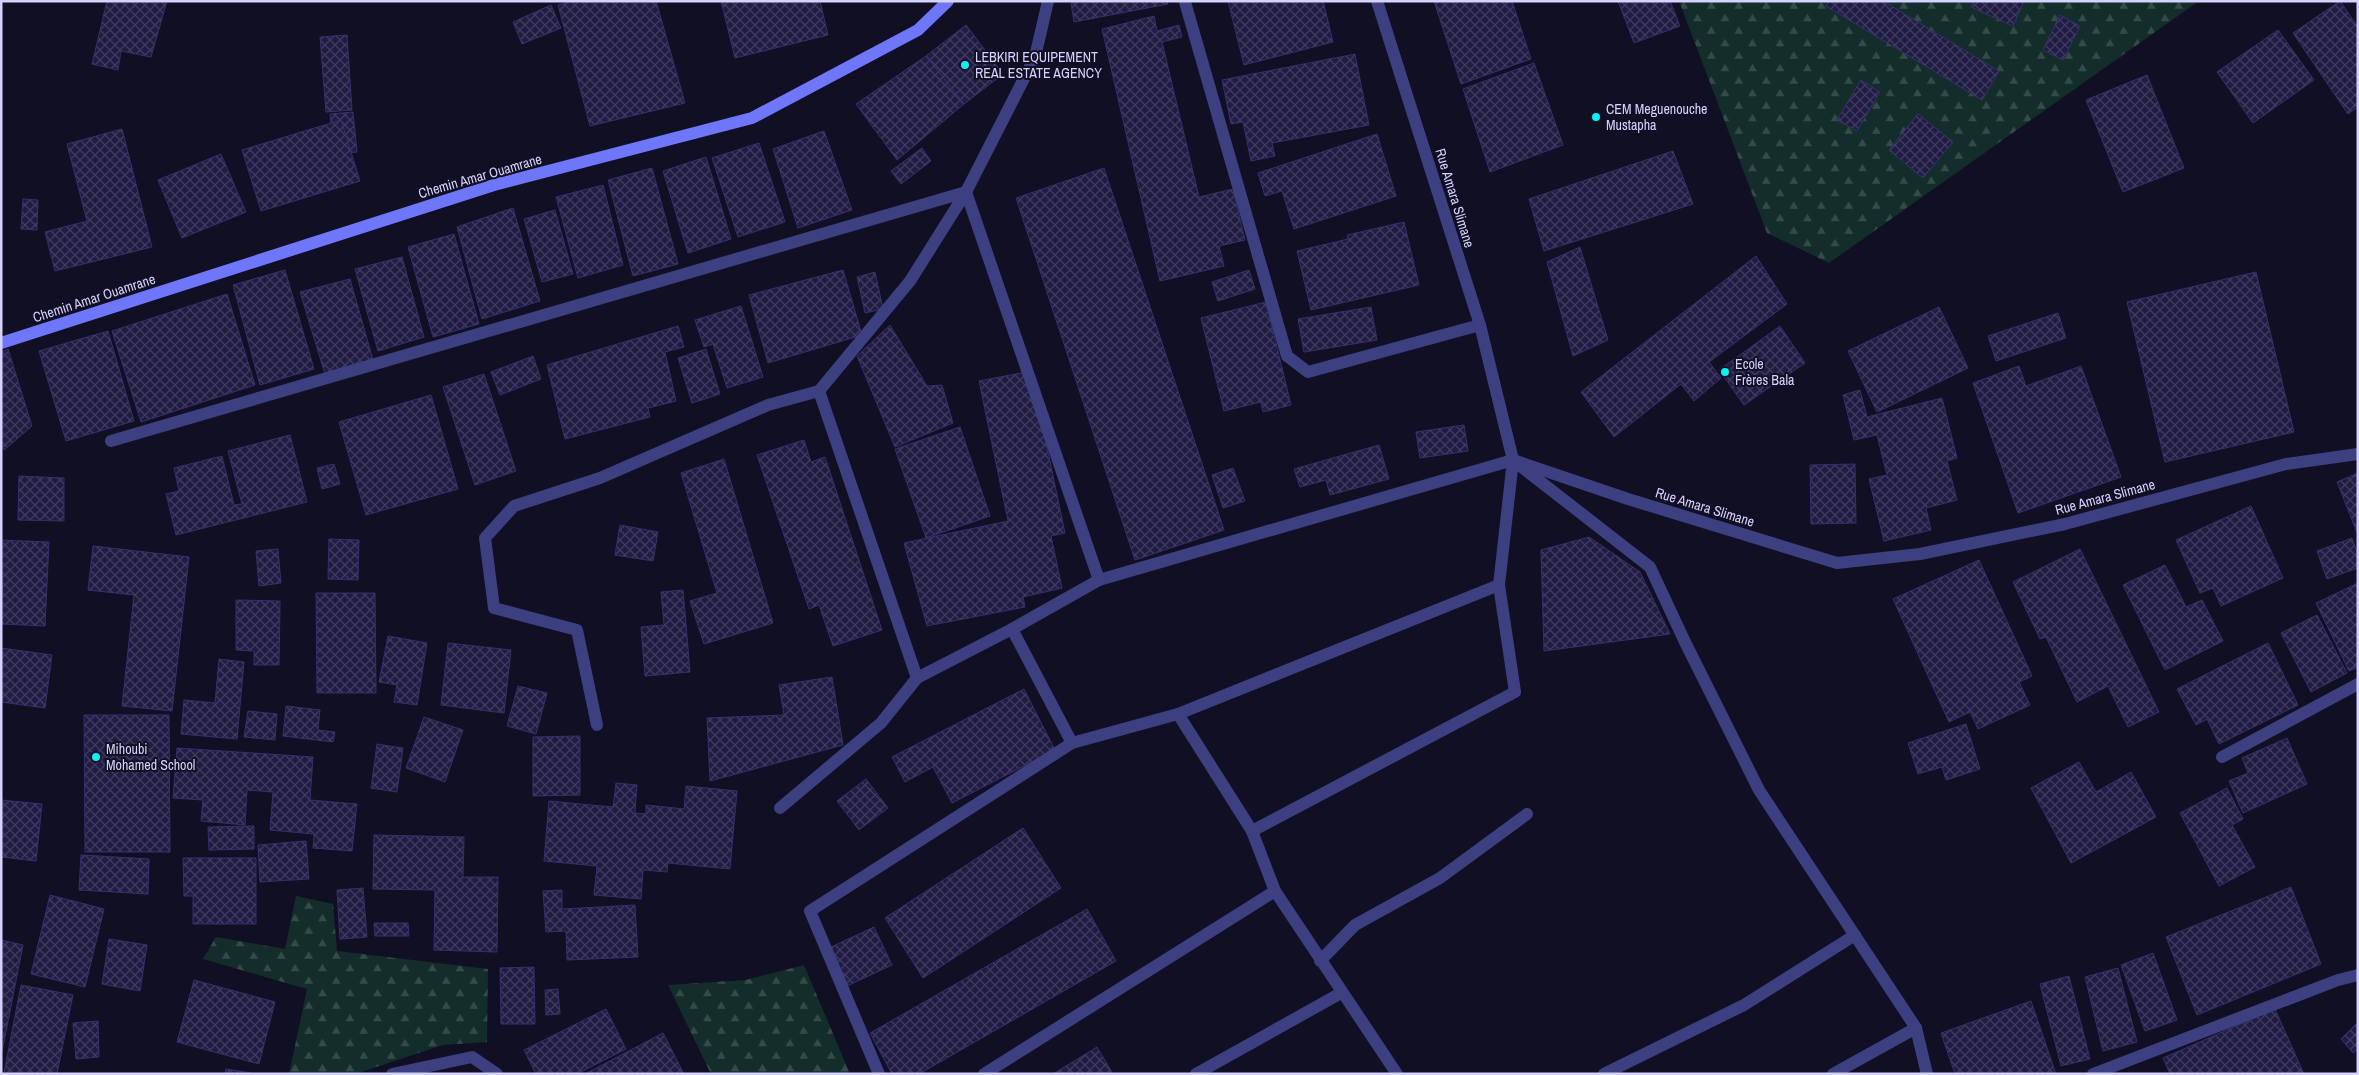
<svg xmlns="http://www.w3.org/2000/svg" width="2359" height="1075" font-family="'Archivo Narrow',sans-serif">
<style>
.forest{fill:url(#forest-firs)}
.building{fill:url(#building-cross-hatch);stroke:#362f6f}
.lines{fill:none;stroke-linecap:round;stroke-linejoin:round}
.minor{stroke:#3c4081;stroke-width:12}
.tertiary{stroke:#3c4081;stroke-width:12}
.secondary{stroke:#6e77fa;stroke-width:12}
.poi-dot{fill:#09f2f4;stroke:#110f24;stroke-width:2}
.labels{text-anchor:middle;stroke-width:4;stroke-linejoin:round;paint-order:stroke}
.poi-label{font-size:14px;fill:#d4d3fd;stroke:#110f24;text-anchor:start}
.street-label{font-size:14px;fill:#d4d3fd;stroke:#110f24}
</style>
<defs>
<pattern id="forest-firs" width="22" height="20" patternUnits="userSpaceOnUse" patternTransform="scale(1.25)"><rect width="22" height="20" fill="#122d2a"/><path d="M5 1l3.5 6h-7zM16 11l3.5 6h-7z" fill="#344b4a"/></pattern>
<pattern id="building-cross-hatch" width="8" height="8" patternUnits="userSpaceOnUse" patternTransform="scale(1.25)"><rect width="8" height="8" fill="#201c44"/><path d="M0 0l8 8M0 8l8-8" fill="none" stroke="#403c60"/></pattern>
</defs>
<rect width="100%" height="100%" fill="#110f24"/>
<g class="forest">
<polygon points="1679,1 2199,1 1829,263 1767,233"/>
<polygon points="296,896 333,904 337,951 488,969 487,1042 443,1045 355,1074 289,1074 307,989 203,959 216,937 285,949"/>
<polygon points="804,965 850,1074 711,1074 668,985 745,980"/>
</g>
<g class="building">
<polygon points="107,1 167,1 151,57 121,51 118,70 92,64"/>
<polygon points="572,1 656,1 685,103 590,126 558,5"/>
<polygon points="721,1 820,1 828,35 735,58"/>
<polygon points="1080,1 1167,1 1168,4 1074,22 1071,3"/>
<polygon points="1228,1 1323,1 1333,42 1244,65"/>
<polygon points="1434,1 1512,1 1531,59 1461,84"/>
<polygon points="1618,1 1670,1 1680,26 1634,43"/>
<polygon points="1829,1 1883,1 1999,71 1982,100 1826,6"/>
<polygon points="1973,1 2024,1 2013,26 1971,7"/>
<polygon points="2340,1 2358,27 2358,107 2348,114 2293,33"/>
<polygon points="551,5 561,28 522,44 513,22"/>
<polygon points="2060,15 2080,26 2063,60 2043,50"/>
<polygon points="1154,16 1157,31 1179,25 1182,37 1162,42 1199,197 1233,189 1245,240 1219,246 1224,266 1160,281 1102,29"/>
<polygon points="966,25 1003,74 964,104 926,56"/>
<polygon points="2278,30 2314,80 2253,123 2217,72"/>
<polygon points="347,35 352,110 326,112 320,37"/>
<polygon points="1355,54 1369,125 1272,143 1275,156 1251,161 1243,122 1231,124 1222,80"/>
<polygon points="926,56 964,104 897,160 856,104"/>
<polygon points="1534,63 1563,145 1490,172 1463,89"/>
<polygon points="2147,75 2184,168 2123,192 2086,100"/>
<polygon points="1861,80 1880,92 1857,131 1837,120"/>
<polygon points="353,112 357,152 333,154 330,114"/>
<polygon points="1918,114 1953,142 1923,178 1889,150"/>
<polygon points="341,120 360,181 261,211 242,150"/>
<polygon points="122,129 152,247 55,271 45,232 87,221 67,144"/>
<polygon points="824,131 852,210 798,228 773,149"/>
<polygon points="1377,134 1396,196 1294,229 1282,191 1265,196 1258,173"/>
<polygon points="759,143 785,222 738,237 712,158"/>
<polygon points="922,148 931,161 901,184 891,171"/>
<polygon points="1673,151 1693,204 1544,251 1529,199"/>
<polygon points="221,154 246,212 182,238 158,180"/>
<polygon points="706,157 731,239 688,253 663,171"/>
<polygon points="652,168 678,264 633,276 608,180"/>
<polygon points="1104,168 1224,530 1135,560 1016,198"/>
<polygon points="603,185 623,265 578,278 556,197"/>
<polygon points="23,199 38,200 37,230 21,229"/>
<polygon points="513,208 540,301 482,319 457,227"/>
<polygon points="555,210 573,274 542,282 524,219"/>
<polygon points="1404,222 1419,285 1311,310 1297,251 1348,239 1347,235"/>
<polygon points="454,234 479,324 433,337 408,247"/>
<polygon points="1580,247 1608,340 1573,356 1547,262"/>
<polygon points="1756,256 1787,304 1709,362 1721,378 1694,401 1681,384 1614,437 1581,392"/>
<polygon points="402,257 424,337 378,351 355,269"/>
<polygon points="285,270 314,369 260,385 233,285"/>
<polygon points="843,270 862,335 768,363 749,295"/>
<polygon points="1249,270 1255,289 1218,301 1212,282"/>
<polygon points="875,272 883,309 865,313 857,277"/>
<polygon points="2256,272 2294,432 2165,462 2127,302"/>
<polygon points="350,279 373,360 325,374 300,292"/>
<polygon points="227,294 255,385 141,422 112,331"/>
<polygon points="1266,302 1291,405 1263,412 1261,402 1224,411 1201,318"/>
<polygon points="741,306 763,377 727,388 713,344 704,347 695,320"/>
<polygon points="1371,307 1377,340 1304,352 1298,319"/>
<polygon points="1939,307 1968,368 1877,412 1848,351"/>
<polygon points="2058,313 2066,338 1996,361 1988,336"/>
<polygon points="890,325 927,386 942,385 953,423 895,447 857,356"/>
<polygon points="678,326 684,347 665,352 676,401 648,408 650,417 565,439 547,365"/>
<polygon points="1780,326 1805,363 1744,405 1719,370"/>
<polygon points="108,331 134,421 66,441 39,351"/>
<polygon points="8,349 32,426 4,450 1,443 1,352"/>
<polygon points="706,349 720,394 692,403 678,358"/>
<polygon points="533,356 541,379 500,395 491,372"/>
<polygon points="2019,366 2026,386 2081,366 2121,477 2018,513 1973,383"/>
<polygon points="1031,371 1065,533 1051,536 1062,588 1023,597 1025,607 927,626 904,543 1008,521 979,381"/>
<polygon points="484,374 516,471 475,485 443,387"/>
<polygon points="1860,390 1867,417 1942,398 1957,458 1947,461 1957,500 1926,508 1931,530 1884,541 1869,479 1887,475 1877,435 1854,440 1843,395"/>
<polygon points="431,395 458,489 366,515 339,422"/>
<polygon points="1464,425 1468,451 1420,458 1416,432"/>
<polygon points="960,427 990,516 926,538 895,449"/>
<polygon points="290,435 307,502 176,535 166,494 179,491 174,468 222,456 234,505 242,504 228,451"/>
<polygon points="804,440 811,462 825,457 882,630 833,646 819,605 809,609 757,455"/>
<polygon points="1379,445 1389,479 1330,495 1326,480 1300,487 1294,469"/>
<polygon points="724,459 773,623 704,644 690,601 717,593 681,473"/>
<polygon points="334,464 340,484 322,489 317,468"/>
<polygon points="1855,464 1856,523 1811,524 1810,465"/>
<polygon points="1233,468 1245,501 1223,508 1212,475"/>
<polygon points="2358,473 2358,535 2337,482"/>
<polygon points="19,476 64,478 64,521 18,520"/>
<polygon points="2251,506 2283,578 2221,606 2213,588 2200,593 2176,540"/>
<polygon points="620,525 658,532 653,561 615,555"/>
<polygon points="1589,537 1640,572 1670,634 1544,651 1541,550"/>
<polygon points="2352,538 2358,555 2358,568 2327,579 2317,551"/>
<polygon points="329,539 359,540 358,580 328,579"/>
<polygon points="1,540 49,542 45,626 1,624 3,580 1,580"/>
<polygon points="93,546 189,557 172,711 122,706 134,595 88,590"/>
<polygon points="278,549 281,583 259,586 256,551"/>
<polygon points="2080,549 2159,712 2128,727 2108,686 2077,702 2046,637 2040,639 2013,582"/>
<polygon points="1979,560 2032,676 2019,682 2030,705 1978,729 1970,712 1949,722 1893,599"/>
<polygon points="2165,565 2186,607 2202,600 2223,641 2165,670 2123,585"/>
<polygon points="2358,583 2358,667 2349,671 2316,603"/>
<polygon points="683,590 690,672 645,676 641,627 664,625 661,592"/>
<polygon points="316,593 375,593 376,693 317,693"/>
<polygon points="236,600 280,601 279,665 254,665 254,651 236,650"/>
<polygon points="2317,615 2347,673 2311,692 2281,633"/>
<polygon points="388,636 427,643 417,705 394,702 397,685 379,682"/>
<polygon points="448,643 511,650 504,713 441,705"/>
<polygon points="2268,643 2298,705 2219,744 2207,719 2196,725 2177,689"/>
<polygon points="1,648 52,655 45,708 1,702"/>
<polygon points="219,659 244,662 237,739 181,734 184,700 215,703"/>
<polygon points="832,677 843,745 710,781 707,718 784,715 779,685"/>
<polygon points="518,686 547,693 536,734 507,726"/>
<polygon points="1024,689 1055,750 952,803 933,767 905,782 892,757"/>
<polygon points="286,706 320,710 318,730 335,732 333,742 283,736"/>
<polygon points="248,711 277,714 275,740 244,737"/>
<polygon points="84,715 169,715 170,852 85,852"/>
<polygon points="424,717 463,730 445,782 406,768"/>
<polygon points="1966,724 1980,769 1946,780 1942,767 1918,774 1908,743"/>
<polygon points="580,736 580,795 533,796 533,737"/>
<polygon points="2287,738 2307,784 2243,813 2229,781 2248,773 2242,758"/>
<polygon points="377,744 403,748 397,792 371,788"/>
<polygon points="177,748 313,757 310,800 357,804 352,851 313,848 314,834 270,830 273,792 247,790 245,825 201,821 203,800 173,798"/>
<polygon points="2079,762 2096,792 2131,772 2156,817 2071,863 2031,788"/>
<polygon points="866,779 888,808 859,830 837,801"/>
<polygon points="616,783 637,785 635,813 646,814 646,805 684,809 686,786 737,791 730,869 668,863 667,872 643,870 641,899 594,895 597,866 544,861 549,801 613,807"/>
<polygon points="2227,788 2243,819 2232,825 2255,867 2219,886 2180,813"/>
<polygon points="1,800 42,804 36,861 1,857"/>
<polygon points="254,826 254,849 209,850 208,827"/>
<polygon points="1023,828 1061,888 923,978 885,918"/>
<polygon points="374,835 464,837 463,877 498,877 497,952 434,950 435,890 373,889"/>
<polygon points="306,841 309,879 260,882 258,845"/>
<polygon points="81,855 149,859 148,894 79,890"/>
<polygon points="183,858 256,858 256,924 193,924 193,896 184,896"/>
<polygon points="2291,887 2321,964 2197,1015 2166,937"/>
<polygon points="363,888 367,937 340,939 337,890"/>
<polygon points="562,890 562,909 635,905 638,957 567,960 566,931 546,932 543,891"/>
<polygon points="50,895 104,909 85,987 31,974"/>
<polygon points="1087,909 1116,961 919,1074 892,1074 870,1033"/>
<polygon points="374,923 408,923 409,936 375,936"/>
<polygon points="874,927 892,965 847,986 829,948"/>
<polygon points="109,939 147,945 140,991 102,984"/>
<polygon points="1,940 23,945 2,1052 1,1052"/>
<polygon points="2153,953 2177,1020 2145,1031 2121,965"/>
<polygon points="534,967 535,1024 501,1024 500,968"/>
<polygon points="2118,968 2137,1042 2103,1051 2085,977"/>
<polygon points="2069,976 2090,1059 2061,1066 2040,984"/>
<polygon points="194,980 275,1002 259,1064 177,1042"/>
<polygon points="21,985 73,995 57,1074 4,1073"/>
<polygon points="558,989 560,1014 546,1015 545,990"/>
<polygon points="2031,1001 2056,1074 1955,1074 1941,1033"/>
<polygon points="606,1009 626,1049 577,1074 536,1074 524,1050"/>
<polygon points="2275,1009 2304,1074 2170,1074 2163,1058"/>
<polygon points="98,1021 99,1057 76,1059 73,1023"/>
<polygon points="2356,1024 2358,1049 2353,1053 2341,1039"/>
<polygon points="663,1033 684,1074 585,1074"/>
<polygon points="1097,1047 1113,1074 1053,1074"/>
<polygon points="226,1069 251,1073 251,1074 225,1074"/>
</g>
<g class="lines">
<g class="minor">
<polyline points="1185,2 1287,356 1308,372 1480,325"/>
<polyline points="819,391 917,678"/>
<polyline points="111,441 966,192 1099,580"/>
<polyline points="1514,461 1650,567 1685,642 1759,790 1916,1028 1927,1074"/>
<polyline points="1012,629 1072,743"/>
<polyline points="1178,714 1252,831 1275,891 1397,1074"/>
<polyline points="597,725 577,630 494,608 485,538 514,506 600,478 768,405 819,391 910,281 966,192 1035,57 1048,1"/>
<polyline points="2222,757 2358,684"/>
<polyline points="780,808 881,723 917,678 1012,629 1099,580 1513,460"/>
<polyline points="1252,831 1515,692 1499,585 1513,460"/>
<polyline points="1320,961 1355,925 1440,878 1527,814"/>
<polyline points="392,1074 472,1057 497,1074"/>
<polyline points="879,1074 810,911 1072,743 1178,714 1499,585"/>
<polyline points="984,1074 1275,891"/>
<polyline points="1196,1074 1341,993"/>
<polyline points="1604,1074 1744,1005 1855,935"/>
<polyline points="1833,1074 1916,1028"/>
<polyline points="2093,1074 2338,980 2358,975"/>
</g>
<polyline class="tertiary" points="1377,1 1480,325 1513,460 1628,499 1837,563 1920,554 2065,524 2286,464 2358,454"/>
<polyline class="secondary" points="1,343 494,185 752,118 918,30 948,1"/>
</g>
<g class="poi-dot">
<circle cx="965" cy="65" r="5"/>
<circle cx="1596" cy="117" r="5"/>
<circle cx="1725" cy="372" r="5"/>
<circle cx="96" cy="757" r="5"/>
</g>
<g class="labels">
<g class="poi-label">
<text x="975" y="62">LEBKIRI EQUIPEMENT<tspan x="975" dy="16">REAL ESTATE AGENCY</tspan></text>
<text x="1606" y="114">CEM Meguenouche<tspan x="1606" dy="16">Mustapha</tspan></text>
<text x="1735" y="369">Ecole<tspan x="1735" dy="16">Frères Bala</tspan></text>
<text x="106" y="754">Mihoubi<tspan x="106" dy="16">Mohamed School</tspan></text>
</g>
<g class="street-label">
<text transform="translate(480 176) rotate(-16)" y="5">Chemin Amar Ouamrane</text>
<text transform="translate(1455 198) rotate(73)" y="5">Rue Amara Slimane</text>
<text transform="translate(94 298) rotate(-18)" y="5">Chemin Amar Ouamrane</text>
<text transform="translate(2105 497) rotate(-15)" y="5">Rue Amara Slimane</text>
<text transform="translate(1705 507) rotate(17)" y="5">Rue Amara Slimane</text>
</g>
</g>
<rect width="2359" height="1075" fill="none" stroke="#d4d3fd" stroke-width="5"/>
</svg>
